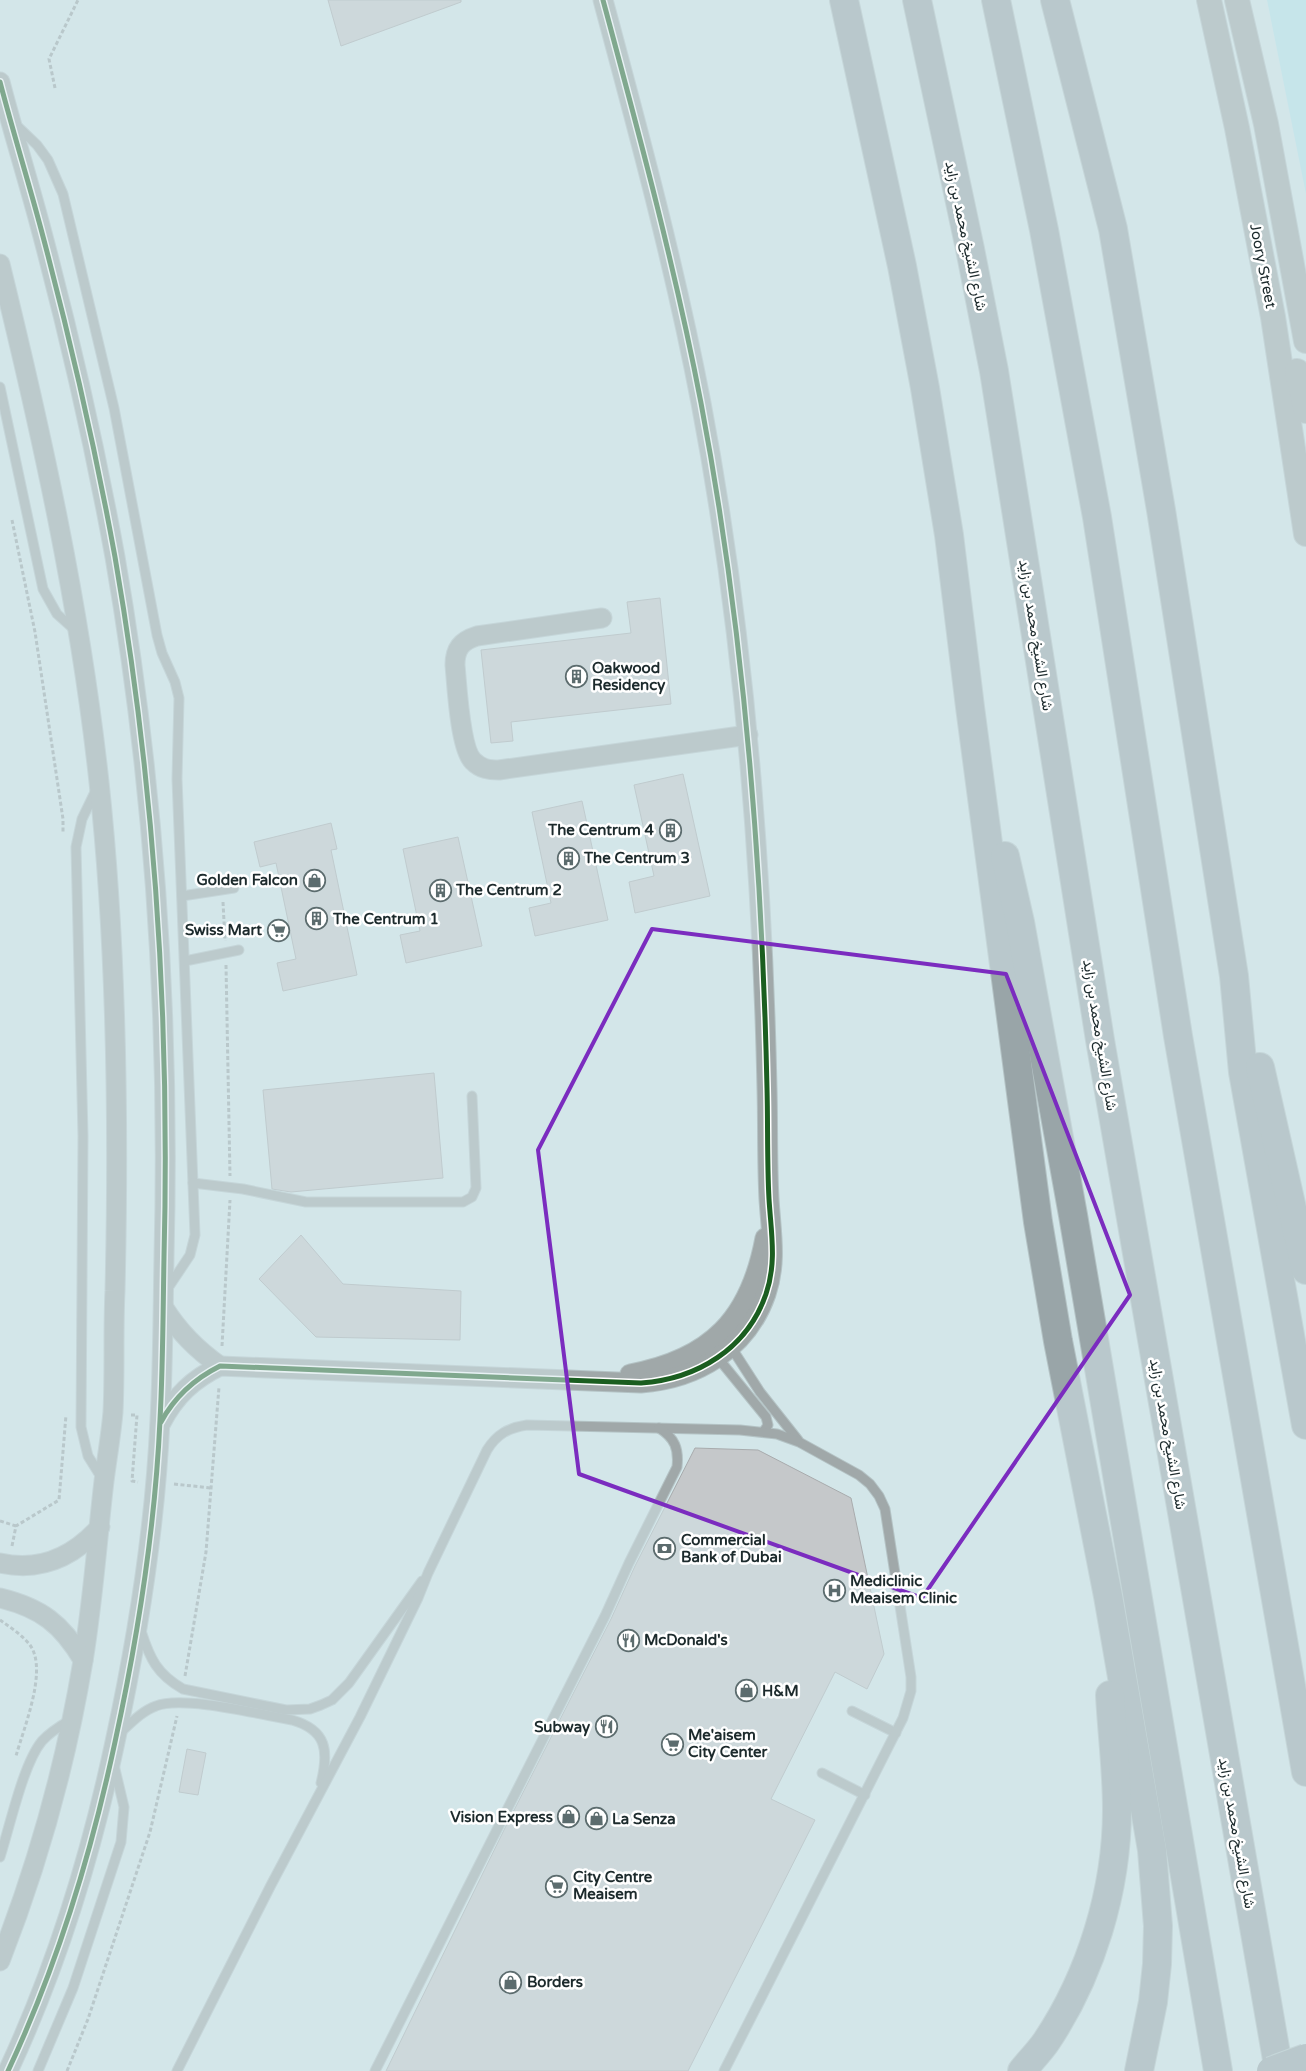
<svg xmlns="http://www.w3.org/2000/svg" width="1306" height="2071" font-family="'Varela Round',Vazirmatn,sans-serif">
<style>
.green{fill:#b7e5ec}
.building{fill:#c5c8ca;stroke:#a8abad}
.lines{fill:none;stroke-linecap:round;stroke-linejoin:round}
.service-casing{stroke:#b4c3c5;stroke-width:11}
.minor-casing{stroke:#b4c3c5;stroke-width:21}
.tertiary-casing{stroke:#b4c3c5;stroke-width:26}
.motorway-casing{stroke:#b4c3c5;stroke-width:30}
.path{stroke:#9aa4a6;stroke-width:3;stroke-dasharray:4 2.5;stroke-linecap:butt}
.service{stroke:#a0a8a9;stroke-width:9}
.minor{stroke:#a0a8a9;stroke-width:19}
.tertiary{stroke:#a0a8a9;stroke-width:24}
.motorway{stroke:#99a5a8;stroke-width:28}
.motorway-bridge-casing{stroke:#b4c3c5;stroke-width:30;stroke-linecap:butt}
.motorway-bridge{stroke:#99a5a8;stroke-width:28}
.cycleway-casing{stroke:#fff;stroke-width:8}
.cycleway{stroke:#1b5e20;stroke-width:5}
.marked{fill:none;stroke:#7b2cbf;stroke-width:4;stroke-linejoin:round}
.labels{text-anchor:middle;stroke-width:5;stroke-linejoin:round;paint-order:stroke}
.street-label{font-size:15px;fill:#1c2a2c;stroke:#fff}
.poi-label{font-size:15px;font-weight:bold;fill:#1c2a2c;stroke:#fff;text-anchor:start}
</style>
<rect width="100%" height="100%" fill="#d3e6e9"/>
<polygon class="green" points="1267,0 1306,0 1306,194"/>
<g class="building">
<polygon points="328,0 461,0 461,2 341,46"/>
<polygon points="660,598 671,704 511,722 513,741 491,743 481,650 631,633 627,602"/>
<polygon points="683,774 710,896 635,913 629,882 654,876 634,785"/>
<polygon points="582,801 608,920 535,936 529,908 551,903 532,812"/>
<polygon points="331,823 337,849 331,850 357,975 283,991 277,963 296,959 276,863 260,867 254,842"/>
<polygon points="458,837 482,946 406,963 400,935 420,931 403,849"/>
<polygon points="434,1073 443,1178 291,1192 272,1189 263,1090"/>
<polygon points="301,1235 343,1284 461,1291 460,1340 316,1337 259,1279"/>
<polygon points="695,1448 758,1450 851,1498 884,1654 867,1689 835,1672 771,1799 815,1820 688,2071 386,2071 505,1828 611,1619 635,1566"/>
<polygon points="187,1749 206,1753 198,1795 179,1792"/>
</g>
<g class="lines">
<defs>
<g id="service">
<polyline points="14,123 37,145 48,160 63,194 114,408 157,635 162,653 175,682 179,698 177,779 195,1235 190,1255 166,1291"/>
<polyline points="0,387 43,589 57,614 77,632"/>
<polyline points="96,790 82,819 76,847 83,1136 81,1427 88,1456 103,1480"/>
<polyline points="182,896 234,888"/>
<polyline points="185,961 239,950"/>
<polyline points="193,1183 243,1189 306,1202 463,1202 472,1197 476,1188 472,1096"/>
<polyline points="731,1347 760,1392 798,1440"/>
<polyline points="718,1358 766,1417 768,1425 764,1431"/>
<path d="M141,1631C150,1659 157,1674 183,1689L286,1710L310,1709L321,1705L332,1700L349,1683L422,1581"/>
<polyline points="852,1711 896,1733"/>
<path d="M120,1733C131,1723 142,1711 156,1706C183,1695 262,1715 292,1720C327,1730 329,1751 321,1783"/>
<polyline points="822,1773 865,1795"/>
<path d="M0,1857C10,1826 23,1764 42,1741C50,1732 60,1726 70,1720"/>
<polyline points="38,2071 73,1988 121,1842 124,1807 114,1765"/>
<path d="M177,2071L271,1885L360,1717L418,1598L428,1573L487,1450C497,1434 508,1428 527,1425L740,1430L777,1434L799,1442L859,1475L870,1484L879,1496L885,1509L911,1677V1691L903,1718L724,2071"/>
<path d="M375,2071L605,1616L629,1563L677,1467C679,1449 675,1438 659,1428"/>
</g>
<g id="minor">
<path d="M0,82C13,132 28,180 41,229C70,338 95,447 115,557C155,788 170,1023 164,1257C163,1311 163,1366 160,1420C155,1529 138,1636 115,1742C91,1855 57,1966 8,2071"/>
<path d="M0,264C42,435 80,607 99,782C117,949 119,1123 115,1291C113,1331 115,1372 113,1412C111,1435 107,1458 104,1481C97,1541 93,1601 83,1661C66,1763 38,1864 0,1961"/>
<path d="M602,618L477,636C461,641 455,649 455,665C457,686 460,748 473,761C481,769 489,770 499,770L748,735"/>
<path d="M164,1308C179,1332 197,1350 220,1366"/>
<path d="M630,1374C711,1359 750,1319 765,1238"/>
<path d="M161,1423C175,1396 193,1379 220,1366L641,1383C697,1379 747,1349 766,1294C777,1262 771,1232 769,1199C767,1162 768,1125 767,1088C762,858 744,629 701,403C675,267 639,134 603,0"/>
<path d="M0,1563C40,1572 73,1557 100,1527"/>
<path d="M0,1598C41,1608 62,1624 83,1660"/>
</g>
<g id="tertiary">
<polyline points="1209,0 1237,128 1273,317 1306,534"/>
<polyline points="1237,0 1266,124 1306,341"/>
<polyline points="1297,371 1306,411"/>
</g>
<g id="motorway">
<polyline points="844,0 902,266 925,388 949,535 970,707 1038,1222 1058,1341 1108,1596 1152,1850 1158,1926 1157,1964 1153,2002 1139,2071"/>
<polyline points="917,0 970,249 994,371 1100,1040 1279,2071"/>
<polyline points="996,0 1044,230 1097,517 1178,1036 1306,1772"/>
<polyline points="1055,0 1113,229 1161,510 1234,976 1243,1072 1306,1425"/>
<polyline points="1005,856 1020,922 1073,1215 1218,2071"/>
<polyline points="1260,1067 1306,1270"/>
<path d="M1022,2071C1030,2061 1039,2052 1046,2042C1091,1975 1117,1890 1117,1809C1117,1771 1112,1733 1110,1695"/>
</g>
</defs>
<use href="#service" class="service-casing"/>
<use href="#minor" class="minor-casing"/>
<use href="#tertiary" class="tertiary-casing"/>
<use href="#motorway" class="motorway-casing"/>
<g class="path">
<polyline points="55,88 49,59 78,0"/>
<polyline points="12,520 35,632 63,819 63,834"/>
<polyline points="223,902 225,941"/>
<polyline points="226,965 230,1176"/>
<polyline points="222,1346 230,1200"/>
<polyline points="131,1415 137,1415 132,1481 138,1482"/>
<polyline points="174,1484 211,1488"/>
<polyline points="0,1521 16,1526"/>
<polyline points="12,1546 16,1526 59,1500 66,1415"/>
<path d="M0,1620C10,1627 22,1635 30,1645C48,1670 24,1727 16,1756"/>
<polyline points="185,1676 206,1552 219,1387"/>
<polyline points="67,2071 88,2019 150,1832 177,1716"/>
</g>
<use href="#service" class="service"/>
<use href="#minor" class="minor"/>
<use href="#tertiary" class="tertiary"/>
<use href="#motorway" class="motorway"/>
<defs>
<polyline id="motorway-bridge" points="1271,2071 1306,2058"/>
</defs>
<use href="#motorway-bridge" class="motorway-bridge-casing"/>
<use href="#motorway-bridge" class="motorway-bridge"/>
<defs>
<g id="cycleway">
<path d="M0,82C13,132 28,180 41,229C70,338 95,447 115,557C155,788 170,1023 164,1257C163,1311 163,1366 160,1420C155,1529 138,1636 115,1742C91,1855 57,1966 8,2071"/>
<path d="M161,1422C175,1396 194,1379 220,1366L641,1383C697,1379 747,1349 766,1294C777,1262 771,1232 769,1199C767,1162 768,1125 767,1088C762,858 744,629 701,403C675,267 639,134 603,0"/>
</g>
</defs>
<use href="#cycleway" class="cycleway-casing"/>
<use href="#cycleway" class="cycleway"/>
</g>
<path d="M0 0H1306V2071H0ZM652,929L1006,974L1130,1295L922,1598L579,1474L538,1150Z" fill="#d3e6e9" fill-opacity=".55" fill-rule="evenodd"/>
<path class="marked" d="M652,929L1006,974L1130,1295L922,1598L579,1474L538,1150Z"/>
<defs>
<symbol id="building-ring" viewBox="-11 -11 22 22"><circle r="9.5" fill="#fff" stroke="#5c6c6e" stroke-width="1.5"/><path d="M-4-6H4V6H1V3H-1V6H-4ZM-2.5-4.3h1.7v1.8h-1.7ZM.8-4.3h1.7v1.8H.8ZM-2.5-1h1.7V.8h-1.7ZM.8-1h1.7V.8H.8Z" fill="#5c6c6e"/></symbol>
<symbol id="shop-ring" viewBox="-11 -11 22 22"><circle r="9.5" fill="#fff" stroke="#5c6c6e" stroke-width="1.5"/><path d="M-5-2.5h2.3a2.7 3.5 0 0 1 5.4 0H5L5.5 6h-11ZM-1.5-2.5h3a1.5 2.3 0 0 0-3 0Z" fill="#5c6c6e"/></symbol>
<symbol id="supermarket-ring" viewBox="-11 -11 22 22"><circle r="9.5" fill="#fff" stroke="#5c6c6e" stroke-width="1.5"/><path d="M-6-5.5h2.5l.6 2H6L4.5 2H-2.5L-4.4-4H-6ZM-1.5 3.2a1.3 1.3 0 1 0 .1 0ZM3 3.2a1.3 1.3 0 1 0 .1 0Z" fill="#5c6c6e"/></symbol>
<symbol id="bank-ring" viewBox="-11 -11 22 22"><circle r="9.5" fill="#fff" stroke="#5c6c6e" stroke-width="1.5"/><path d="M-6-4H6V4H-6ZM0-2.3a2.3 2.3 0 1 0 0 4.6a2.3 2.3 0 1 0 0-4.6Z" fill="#5c6c6e"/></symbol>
<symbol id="hospital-ring" viewBox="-11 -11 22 22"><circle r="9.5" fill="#fff" stroke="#5c6c6e" stroke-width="1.5"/><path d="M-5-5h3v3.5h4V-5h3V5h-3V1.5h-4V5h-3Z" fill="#5c6c6e"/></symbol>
<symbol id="restaurant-ring" viewBox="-11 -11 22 22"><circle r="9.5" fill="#fff" stroke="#5c6c6e" stroke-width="1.5"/><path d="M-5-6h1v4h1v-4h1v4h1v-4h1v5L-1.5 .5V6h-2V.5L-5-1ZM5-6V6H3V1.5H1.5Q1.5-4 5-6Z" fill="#5c6c6e"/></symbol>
</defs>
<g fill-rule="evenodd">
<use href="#building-ring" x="564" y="664" width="25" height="25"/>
<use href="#building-ring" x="658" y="818" width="25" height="25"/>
<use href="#building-ring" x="556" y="846" width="25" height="25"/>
<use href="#shop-ring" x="302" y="868" width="25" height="25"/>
<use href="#building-ring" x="428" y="878" width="25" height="25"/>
<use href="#building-ring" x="304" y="906" width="25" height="25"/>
<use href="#supermarket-ring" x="266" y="918" width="25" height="25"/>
<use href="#bank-ring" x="652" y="1536" width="25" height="25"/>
<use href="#hospital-ring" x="822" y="1578" width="25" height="25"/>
<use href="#restaurant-ring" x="616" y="1628" width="25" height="25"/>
<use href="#shop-ring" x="734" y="1678" width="25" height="25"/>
<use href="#restaurant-ring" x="594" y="1714" width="25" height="25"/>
<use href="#supermarket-ring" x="660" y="1732" width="25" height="25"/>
<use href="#shop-ring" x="556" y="1804" width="25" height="25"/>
<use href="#shop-ring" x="584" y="1806" width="25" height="25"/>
<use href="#supermarket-ring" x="544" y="1874" width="25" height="25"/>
<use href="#shop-ring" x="498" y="1970" width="25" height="25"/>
</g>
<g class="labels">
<g class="street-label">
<text transform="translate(966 236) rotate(78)" y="5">شارع الشيخ محمد بن زايد</text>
<text transform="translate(1263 266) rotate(79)" y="5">Joory Street</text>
<text transform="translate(1036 635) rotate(81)" y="5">شارع الشيخ محمد بن زايد</text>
<text transform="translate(1100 1035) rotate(81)" y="5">شارع الشيخ محمد بن زايد</text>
<text transform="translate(1168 1434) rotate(80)" y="5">شارع الشيخ محمد بن زايد</text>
<text transform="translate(1237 1833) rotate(80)" y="5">شارع الشيخ محمد بن زايد</text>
</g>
<g class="poi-label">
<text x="592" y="673">Oakwood<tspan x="592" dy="17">Residency</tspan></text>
<text x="654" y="835" text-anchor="end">The Centrum 4</text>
<text x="584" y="863">The Centrum 3</text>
<text x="298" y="885" text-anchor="end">Golden Falcon</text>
<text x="456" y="895">The Centrum 2</text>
<text x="333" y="924">The Centrum 1</text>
<text x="262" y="935" text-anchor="end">Swiss Mart</text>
<text x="681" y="1545">Commercial<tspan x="681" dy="17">Bank of Dubai</tspan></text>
<text x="850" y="1586">Mediclinic<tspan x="850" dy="17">Meaisem Clinic</tspan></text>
<text x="644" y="1645">McDonald's</text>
<text x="762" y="1696">H&amp;M</text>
<text x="590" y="1732" text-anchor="end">Subway</text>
<text x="688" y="1740">Me'aisem<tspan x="688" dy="17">City Center</tspan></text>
<text x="553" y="1822" text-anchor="end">Vision Express</text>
<text x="612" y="1824">La Senza</text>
<text x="573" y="1882">City Centre<tspan x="573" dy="17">Meaisem</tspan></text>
<text x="527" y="1987">Borders</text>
</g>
</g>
</svg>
